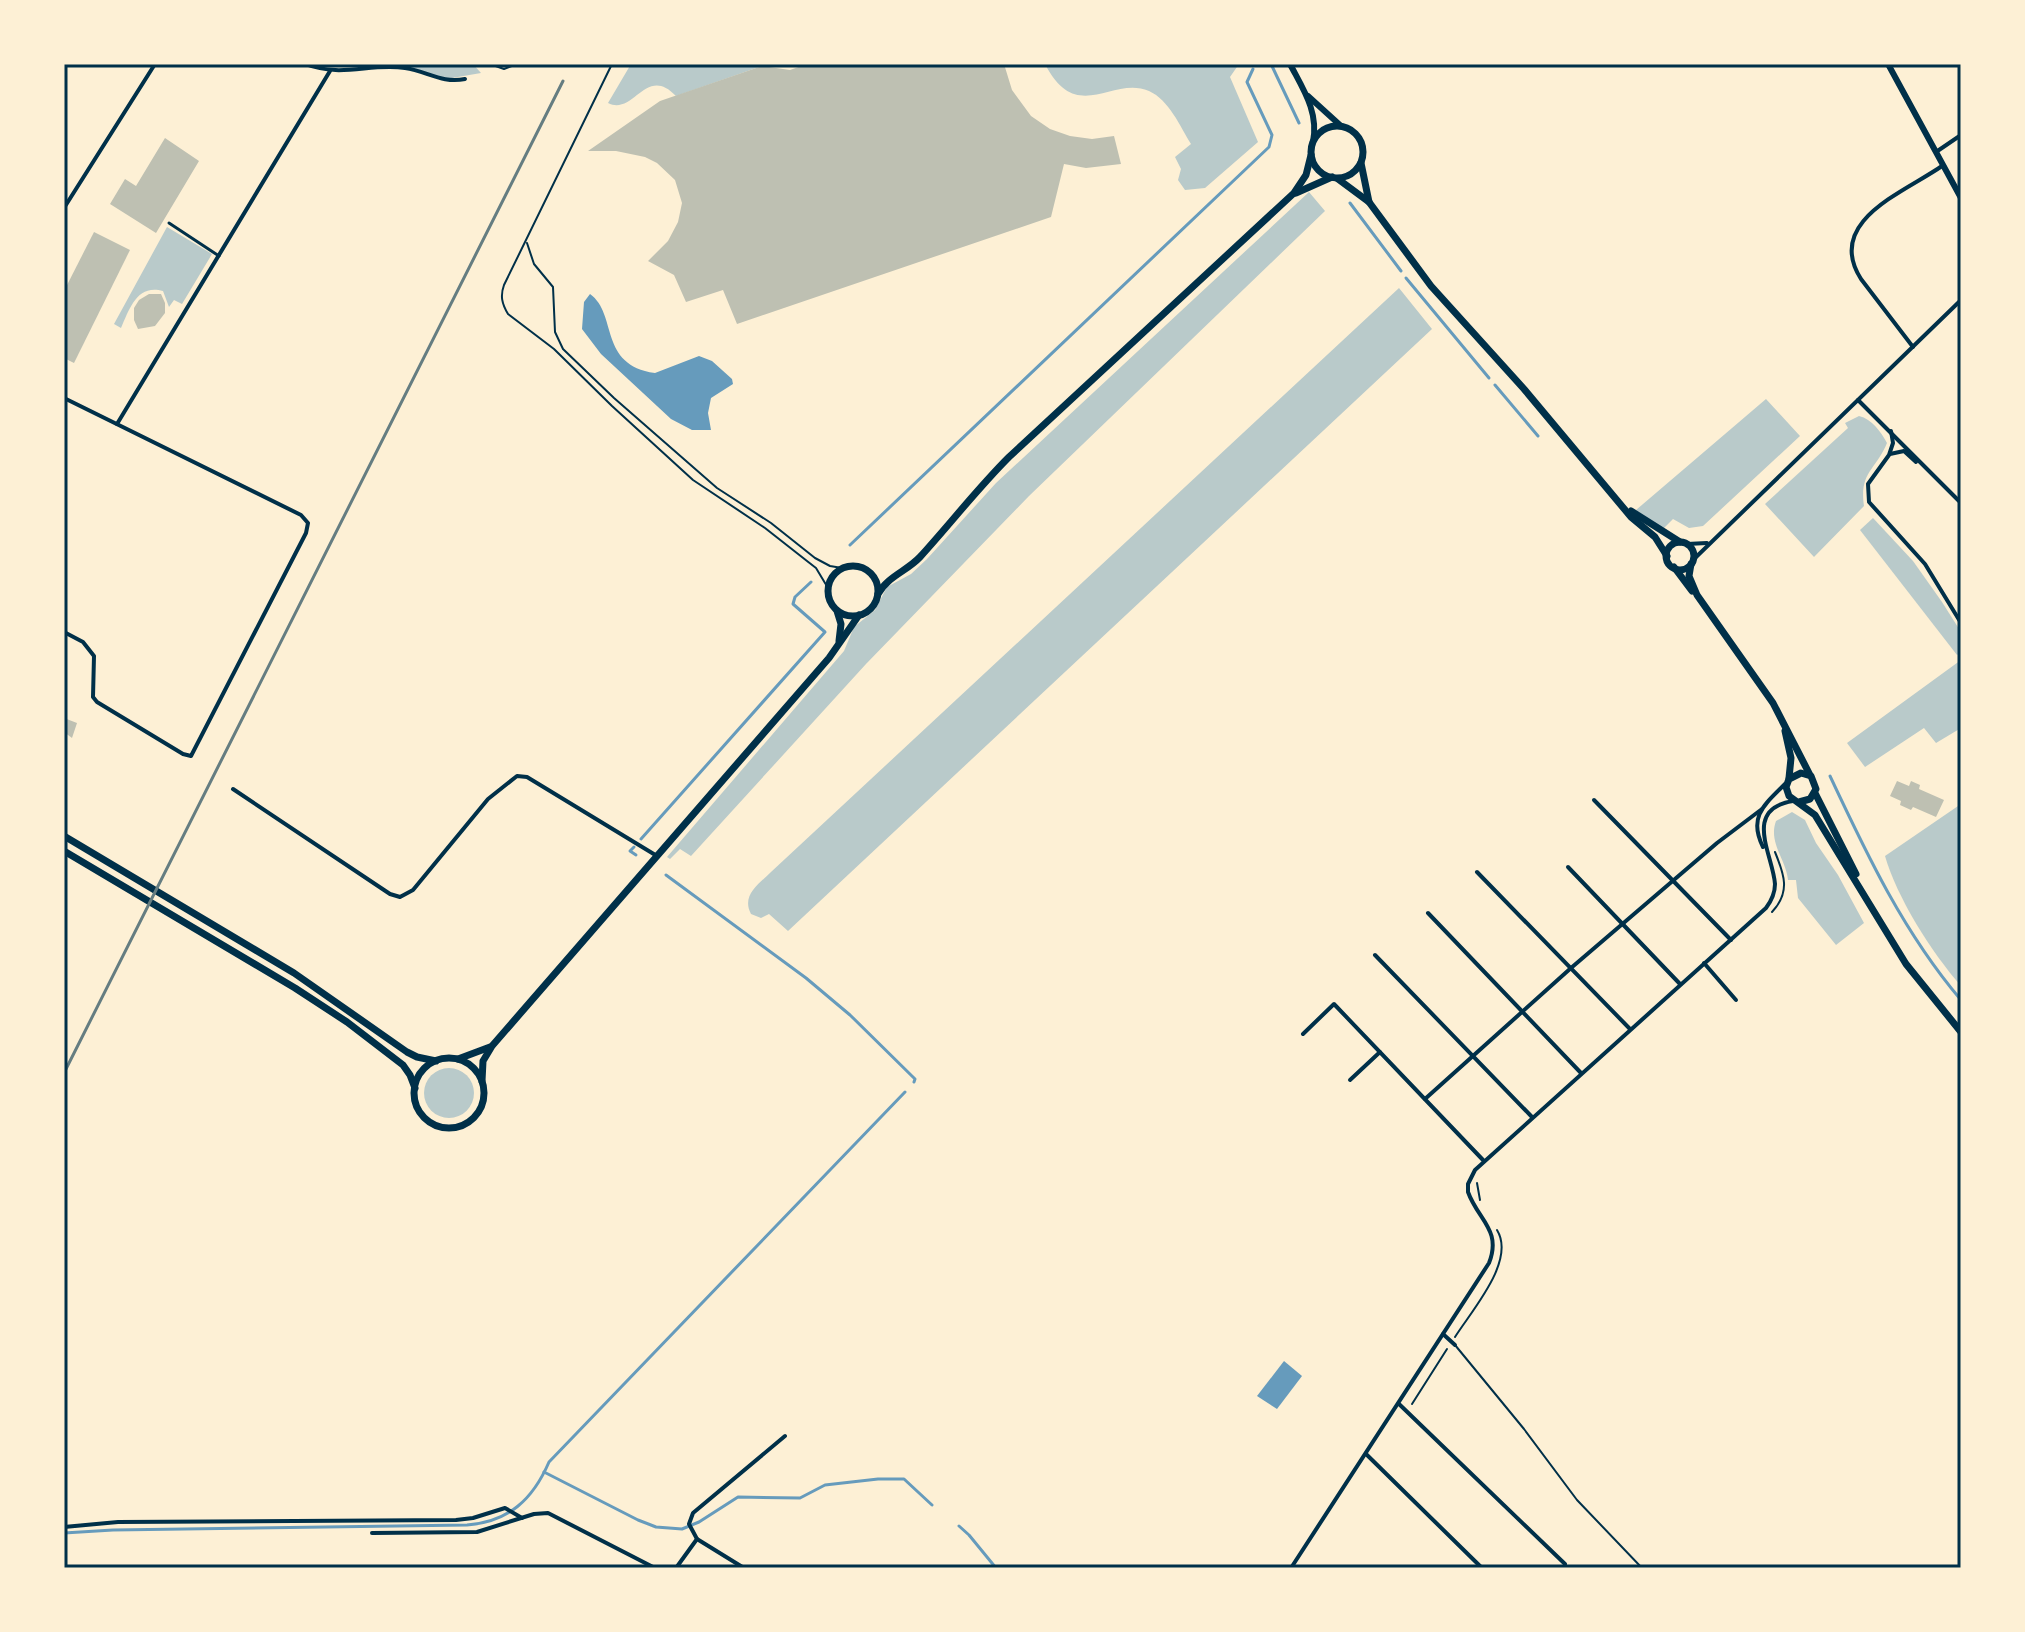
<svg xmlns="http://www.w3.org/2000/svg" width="2025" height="1632" font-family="Merriweather,serif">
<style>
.green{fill:#b9caca}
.water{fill:#669bbc}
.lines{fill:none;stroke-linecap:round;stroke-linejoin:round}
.stream{stroke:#669bbc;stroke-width:3}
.building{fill:#bec0b2}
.path{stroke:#003049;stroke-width:2}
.service{stroke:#003049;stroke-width:2}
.pedestrian{stroke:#003049;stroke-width:3}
.minor{stroke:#003049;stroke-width:4}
.tertiary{stroke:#003049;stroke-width:6}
.secondary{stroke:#003049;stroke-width:6}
.primary{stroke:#003049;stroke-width:7}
.rail{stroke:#657d81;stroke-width:3}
.neatline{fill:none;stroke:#003049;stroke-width:3}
</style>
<rect width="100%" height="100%" fill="#fdf0d5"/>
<g class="green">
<polygon points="409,64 473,64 481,73 446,79 407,66"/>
<path d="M631,64H759L762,66L676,96C646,64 634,116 608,103Z"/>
<path d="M1045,64H1239L1230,77L1258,142L1205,188L1185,190L1178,180L1181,169L1175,157L1191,144C1180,126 1169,100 1149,91C1112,75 1077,126 1045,64Z"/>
<polygon points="1309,192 1325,211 1029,496 866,664 691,856 680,849 670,859 667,857 844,651 854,627 875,610 887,587 911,574 927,559 996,483"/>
<path d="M167,227L212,254L182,304L174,300L169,307L163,291C137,284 130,308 121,328L114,324Z"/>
<path d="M1399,288L1432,329L788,931L769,914L761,918L751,914C741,895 759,884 771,872Z"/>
<polygon points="1766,399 1800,436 1703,526 1689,528 1673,519 1663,529 1636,510"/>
<path d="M1859,416C1872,419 1881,432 1887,443C1876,470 1859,472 1864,506L1814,557L1765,504L1848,428L1845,423Z"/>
<polygon points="1873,518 1913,561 1942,602 1961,632 1961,652 1957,655 1860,530"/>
<polygon points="1961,660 1961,728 1936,743 1924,728 1865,767 1847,743"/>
<path d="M1961,804V986C1932,953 1897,898 1885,856Z"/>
<path d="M1792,812L1805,820L1816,843L1838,875L1864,923L1836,945L1798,898L1796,880H1788C1786,859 1768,843 1776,821Z"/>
<circle cx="449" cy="1093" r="25"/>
</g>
<g class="water">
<path d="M590,294C618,314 598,365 655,373L699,356L712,361L732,379L733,384L711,398L708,413L711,430H692L671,419L601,354L582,329L584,302Z"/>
<polygon points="1284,1361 1302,1376 1277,1409 1257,1396"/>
</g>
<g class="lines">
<g class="stream">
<polyline points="1271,64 1299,123"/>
<polyline points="1350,203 1401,271"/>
<polyline points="1406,278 1489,378"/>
<polyline points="1495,385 1538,436"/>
<polyline points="850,545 1269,147 1272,135 1247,82 1253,69"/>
<path d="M1830,776C1867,855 1904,933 1961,1000"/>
<polyline points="641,839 825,632 793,604 795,597 811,582"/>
<polyline points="634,847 630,851 636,855"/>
<polyline points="666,875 806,978 850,1015 915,1079 914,1082"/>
<polyline points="544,1472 638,1520 656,1527 682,1529 699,1522 738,1497 800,1498 825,1485 878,1479 904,1479 932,1505"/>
<polyline points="959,1526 969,1535 996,1568"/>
<path d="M64,1533L113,1530L467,1525C509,1522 533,1499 549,1462L905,1092"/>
</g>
</g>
<g class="building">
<polygon points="807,64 1004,64 1012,90 1031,116 1050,129 1070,136 1092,139 1114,136 1121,164 1086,168 1064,164 1051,217 737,324 723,290 686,302 674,275 648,261 668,241 678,222 682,203 675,180 657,163 645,157 616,151 588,151 660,101 762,66 790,70"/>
<polygon points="165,138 199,161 156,233 110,204 125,179 136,186"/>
<polygon points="94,232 130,250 74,363 64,358 64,291"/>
<polygon points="149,294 161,294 165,303 165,313 155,326 138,329 134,320 134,308 139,300"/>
<polygon points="64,718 77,723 72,738 64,732"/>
<polygon points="1897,781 1909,786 1911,781 1920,785 1919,789 1944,800 1936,817 1913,807 1911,810 1900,805 1901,801 1890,796"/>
</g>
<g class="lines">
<g class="path">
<path d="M1772,912C1791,892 1784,874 1775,852"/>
<polyline points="1477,1183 1480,1200"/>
<path d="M1455,1337C1472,1310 1516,1261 1497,1230"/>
<polyline points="1412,1404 1447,1349"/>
</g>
<g class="service">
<polyline points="490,64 504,69 517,64"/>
<path d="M612,64L504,285C500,296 502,304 508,314L554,349L612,406L693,480L765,528L807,561L816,568L828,588"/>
<polyline points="527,243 534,264 553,287 555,332 563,349 614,398 717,488 771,523 815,558 830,566 842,568"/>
<polyline points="1455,1345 1524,1429 1577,1500 1642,1568"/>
</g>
<polyline class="pedestrian" points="169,223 219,256"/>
<g class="minor">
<path d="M305,64C342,78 369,63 405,68C427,71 442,84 465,79"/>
<polyline points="1936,152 1961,135"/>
<polyline points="64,208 155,64"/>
<path d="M1913,347L1861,279C1824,221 1905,192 1942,166"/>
<polyline points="64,398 301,515 308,523 306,533 191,756 183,754 97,702 93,697 94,656 83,642 64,632"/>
<polyline points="1858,400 1961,503"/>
<polyline points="117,424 330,71"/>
<polyline points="1891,431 1893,443 1889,455 1868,484 1869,502 1925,564 1961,623"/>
<polyline points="1890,454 1904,451 1916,462"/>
<polyline points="1687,544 1707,543"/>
<polyline points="1693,560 1961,300"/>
<polyline points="233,789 390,894 400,897 413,890 488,799 517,776 527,777 657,856"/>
<polyline points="1594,800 1731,940"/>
<path d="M1763,847C1748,817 1764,805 1785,784"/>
<polyline points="1568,867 1680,984"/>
<polyline points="1477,872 1630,1029"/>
<polyline points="1428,913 1581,1073"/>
<polyline points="1375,955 1532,1117"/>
<polyline points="1704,963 1736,1000"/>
<polyline points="1303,1034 1334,1004 1483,1160"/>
<polyline points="1350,1080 1380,1052"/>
<polyline points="1425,1099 1571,968 1717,843 1762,809"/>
<polyline points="1443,1334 1455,1345"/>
<polyline points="1399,1404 1565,1564"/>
<polyline points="1366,1454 1482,1568"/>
<polyline points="64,1527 118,1522 456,1520 473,1518 505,1508 522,1518"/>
<polyline points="372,1533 477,1532 534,1514 548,1513 655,1568"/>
<polyline points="697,1539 689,1524 693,1513 785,1436"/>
<polyline points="676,1568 697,1539 744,1568"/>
<path d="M1291,1568L1489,1263C1502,1230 1478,1220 1468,1192V1184L1475,1170L1766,908C1772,900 1775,893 1775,884C1773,855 1742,809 1793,801"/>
</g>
<polyline class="tertiary" points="1888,64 1961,198"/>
<g class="secondary">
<path d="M1290,64C1303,89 1319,112 1313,142"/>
<polyline points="1308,96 1341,126"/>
</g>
<g class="primary">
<circle cx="1337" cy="152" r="26"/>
<polyline points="1361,163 1369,202 1431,286 1524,389 1631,517 1655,537 1667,556"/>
<polyline points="1338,179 1369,202"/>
<polyline points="1296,193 1332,177"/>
<polyline points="1631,511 1680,542"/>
<circle cx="1680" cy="556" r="14"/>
<polyline points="1691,564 1689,576 1697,595 1773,703 1810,775"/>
<circle cx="853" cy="591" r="25"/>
<polyline points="1674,567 1692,591"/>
<path d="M878,594C888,576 907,571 920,557C951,523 977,489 1009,457L1294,193L1306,175L1311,155"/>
<polyline points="837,611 841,624 839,641"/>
<polyline points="1785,731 1791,758 1789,778"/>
<polyline points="1815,793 1856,874"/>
<polyline points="1799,802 1810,799 1816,789 1811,776 1801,773 1789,779 1786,787 1789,796 1815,815 1906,964 1961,1032"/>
<polyline points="64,836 294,973 407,1052 417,1057 436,1061"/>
<polyline points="64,851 295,988 347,1022 403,1065 410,1075 415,1088"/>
<circle cx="449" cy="1093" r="35"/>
<polyline points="458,1059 490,1047"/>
<polyline points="482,1081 483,1061 492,1046 829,658 859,615"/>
</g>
<polyline class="rail" points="64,1073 563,81"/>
</g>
<rect width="2025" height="1632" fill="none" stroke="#fdf0d5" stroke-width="132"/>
<rect x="66" y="66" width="1893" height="1500" class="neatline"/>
</svg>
